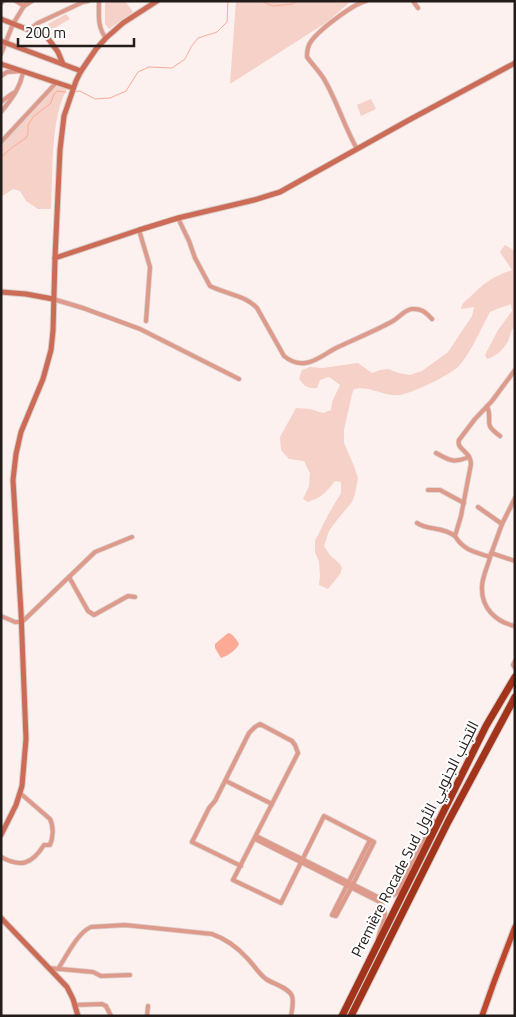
<svg xmlns="http://www.w3.org/2000/svg" width="516" height="1017" font-family="Georgia,Cairo,serif">
<style>
.green{fill:#f5d1c8}
.water{fill:#fcaa96}
.lines{fill:none;stroke-linecap:round;stroke-linejoin:round}
.stream{stroke:#fcaa96;stroke-width:1}
.street-casing{stroke:#dacfcd;stroke-width:5.5}
.secondary-casing{stroke:#dacfcd;stroke-width:7}
.primary-casing{stroke:#dacfcd;stroke-width:8}
.highway-casing{stroke:#dacfcd;stroke-width:9}
.street{stroke:#de9b8b;stroke-width:4}
.secondary{stroke:#cd6c56;stroke-width:5}
.primary{stroke:#be472c;stroke-width:5.5}
.highway{stroke:#a2341b;stroke-width:7}
.labels{text-anchor:middle;stroke-width:4;stroke-linejoin:round;paint-order:stroke}
.street-label{font-size:15px;fill:#231c1a;stroke:#fff}
</style>
<rect width="100%" height="100%" fill="#fdf1ef"/>
<g class="green">
<polygon points="108,1 125,1 133,12 109,29 105,24 105,3"/>
<polygon points="236,1 351,1 327,22 230,84"/>
<polygon points="66,14 70,19 51,30 48,24"/>
<path d="M57,86L67,89C50,119 53,174 51,209H38L26,201L20,191L13,189L1,197V146Z"/>
<polygon points="371,99 376,109 361,116 357,105"/>
<path d="M505,245L515,251V326C510,331 511,335 508,341C503,350 497,356 487,359L485,355L498,330L512,311L511,304C504,307 497,308 490,312C482,327 470,354 459,366C450,374 437,380 425,386C417,389 409,393 400,395C385,397 369,385 354,389L352,394L344,430V443L354,466L358,478L355,494L352,502L337,520L329,531L324,546L330,555L340,564L342,568L340,574L328,589L319,585L320,575L319,562L315,552V541L328,515L341,493V482L335,481C326,492 323,497 308,502L303,499L309,486L310,473L304,461L289,459L281,450L280,437L296,408L310,409L323,413L331,410L332,402L340,385L329,377L320,380L317,388C308,389 303,386 299,378L302,370L310,367L322,368L358,363L372,373L380,370L388,369L399,373L410,375L422,371L448,352L472,316L474,307L461,309C462,302 466,301 471,296C484,283 493,276 512,270L500,252Z"/>
</g>
<path class="water" d="M228,633C233,634 237,640 239,644C236,650 228,656 221,658L215,648V644Z"/>
<g class="lines">
<g class="stream">
<polyline points="261,1 273,6 292,4 298,1"/>
<polyline points="75,92 80,91 95,99 110,98 126,91 138,72 149,67 172,68 185,59 191,47 198,38 217,32 227,22 228,1"/>
<polyline points="1,157 14,146 26,138 28,134 28,125 34,116 51,103 53,96 57,91 66,92"/>
</g>
<defs>
<g id="street">
<polyline points="16,1 24,6 32,1"/>
<path d="M99,1C99,15 97,27 106,38"/>
<polyline points="413,1 418,8"/>
<polyline points="1,3 3,1"/>
<polyline points="29,30 38,23 83,2 88,1"/>
<polyline points="1,54 13,24 27,1"/>
<path d="M1,76L7,72L23,71C21,87 11,100 1,112"/>
<polyline points="1,102 13,93"/>
<polyline points="1,142 56,83"/>
<path d="M357,149C344,126 337,101 324,79C319,71 312,64 307,57C307,54 307,49 309,45C314,33 353,4 366,1"/>
<path d="M178,218L189,241L195,258L210,286C226,294 245,295 257,308L284,356C290,361 296,364 305,363C316,362 326,353 336,348C355,339 375,331 393,321C400,317 404,310 412,309C422,308 426,313 432,319"/>
<polyline points="139,230 150,267 146,321"/>
<polyline points="53,299 83,308 140,329 239,379"/>
<path d="M515,370L492,401L475,419L459,440C456,450 471,451 471,464L461,516L455,536C463,550 475,552 490,557C488,566 482,577 482,587C481,608 496,622 515,626"/>
<path d="M487,406C494,423 481,422 500,436"/>
<path d="M436,453C450,461 454,463 469,457"/>
<polyline points="428,490 440,490 464,503"/>
<polyline points="478,507 502,524"/>
<path d="M417,523C429,531 441,526 455,536"/>
<polyline points="491,553 515,561"/>
<polyline points="490,557 502,524 515,498"/>
<polyline points="69,577 88,611 94,615 128,596 135,597"/>
<polyline points="1,616 15,622 22,622 95,552 132,537"/>
<polyline points="515,661 513,665 515,668"/>
<polyline points="226,781 272,804"/>
<path d="M256,836L376,896C384,899 391,898 398,892L417,852L435,821"/>
<path d="M255,839L380,902C391,914 380,927 378,939"/>
<path d="M1,857C21,868 32,864 44,845H50C53,838 54,827 50,819L20,793"/>
<polyline points="241,866 192,842 209,808 215,801 249,733 255,727 260,724 292,741 295,745 298,753 233,880 281,903 324,816 374,842 351,888 336,916 332,915 370,840"/>
<polyline points="49,968 93,972 101,976 130,975"/>
<path d="M58,969C66,957 78,932 91,927L125,925L212,934C226,939 237,947 247,958C254,965 258,973 266,979C273,984 288,987 292,996C294,1002 292,1010 291,1016"/>
<polyline points="75,1005 102,1004 106,1006 111,1016"/>
<polyline points="147,1016 148,1006"/>
</g>
<g id="secondary">
<polyline points="1,19 47,37 58,52 63,64"/>
<polyline points="1,41 81,71"/>
<polyline points="1,64 73,88"/>
<polyline points="55,258 139,230 178,218 254,200 280,192 409,120 515,63"/>
<polyline points="1,292 26,294 53,299"/>
<polyline points="1,835 16,805 22,786 26,739 21,612 13,480 16,454 21,432 43,379 51,350 53,331 55,258 60,150 64,116 76,81 81,71 96,49 106,38 123,23 157,1"/>
<polyline points="1,918 67,987 73,999 78,1016"/>
</g>
<polyline id="primary" points="482,1016 494,982 515,927"/>
<g id="highway">
<polyline points="342,1016 486,726 515,677"/>
<polyline points="351,1016 448,822 515,697"/>
</g>
</defs>
<use href="#street" class="street-casing"/>
<use href="#secondary" class="secondary-casing"/>
<use href="#primary" class="primary-casing"/>
<use href="#highway" class="highway-casing"/>
<use href="#street" class="street"/>
<use href="#secondary" class="secondary"/>
<use href="#primary" class="primary"/>
<use href="#highway" class="highway"/>
</g>
<g class="labels">
<g class="street-label">
<text transform="translate(415 839) rotate(-63)" y="5">Première Rocade Sud التجنب الجنوبي الأول</text>
</g>
</g>
<rect width="516" height="1017" fill="none" stroke="#231c1a" stroke-width="5"/>
<path d="M18 38v8h116v-8" fill="none" stroke="#231c1a" stroke-width="2.5"/>
<text x="25" y="38" font-size="15" fill="#231c1a" stroke="#ffffff" stroke-width="4" paint-order="stroke">200 m</text>
</svg>
